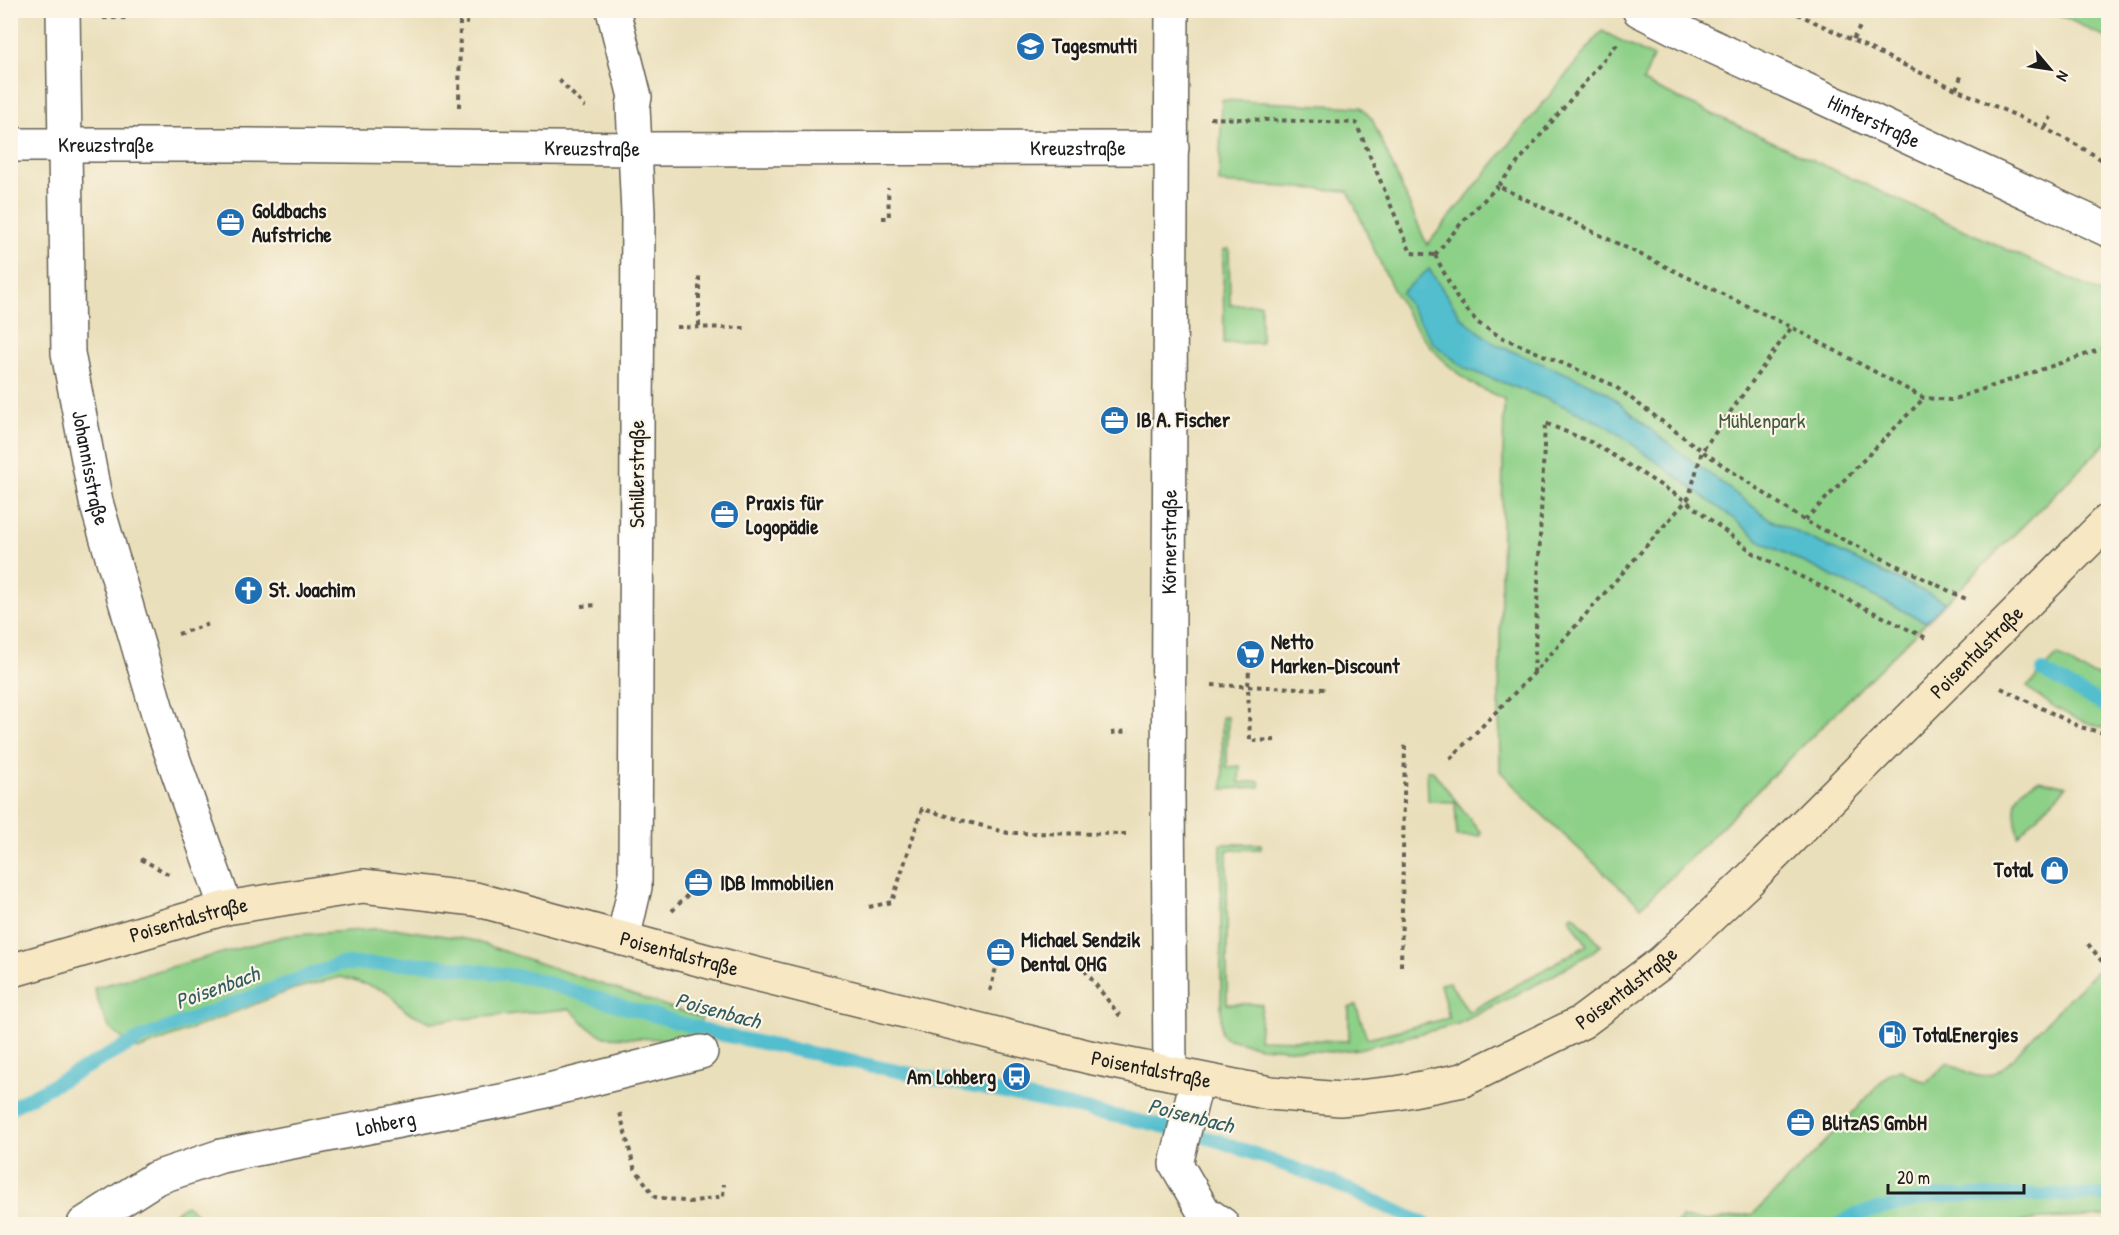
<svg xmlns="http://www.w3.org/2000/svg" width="2119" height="1235" font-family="'Patrick Hand',sans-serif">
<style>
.green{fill:#8dd088;stroke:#547652;stroke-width:1.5}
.water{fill:#53bece;stroke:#386d75;stroke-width:1.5}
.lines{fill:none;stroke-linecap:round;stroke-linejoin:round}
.stream{stroke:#53bece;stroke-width:14}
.street-casing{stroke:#646054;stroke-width:36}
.secondary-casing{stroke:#646054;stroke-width:36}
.path{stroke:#646054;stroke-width:4;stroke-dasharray:4.5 4.5;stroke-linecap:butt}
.street{stroke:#fff;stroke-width:33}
.secondary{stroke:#f8e7c3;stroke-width:33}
.labels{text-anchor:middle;stroke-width:4.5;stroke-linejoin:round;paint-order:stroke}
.poi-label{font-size:21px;font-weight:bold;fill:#1c1c1c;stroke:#fcf5e5;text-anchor:start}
.street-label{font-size:21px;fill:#1c1c1c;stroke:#fcf5e5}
.park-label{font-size:21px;fill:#445b42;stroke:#fcf5e5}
.water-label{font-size:22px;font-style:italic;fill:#325d63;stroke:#fcf5e5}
</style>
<rect width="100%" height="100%" fill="#fcf5e5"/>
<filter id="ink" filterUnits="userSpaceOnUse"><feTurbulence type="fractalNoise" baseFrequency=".0167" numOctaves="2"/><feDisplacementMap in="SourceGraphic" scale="12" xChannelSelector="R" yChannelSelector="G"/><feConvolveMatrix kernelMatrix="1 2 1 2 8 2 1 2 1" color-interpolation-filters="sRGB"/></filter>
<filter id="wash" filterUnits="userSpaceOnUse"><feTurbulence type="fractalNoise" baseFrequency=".008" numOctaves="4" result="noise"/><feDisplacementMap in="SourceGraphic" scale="24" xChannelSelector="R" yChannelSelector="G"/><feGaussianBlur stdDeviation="1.35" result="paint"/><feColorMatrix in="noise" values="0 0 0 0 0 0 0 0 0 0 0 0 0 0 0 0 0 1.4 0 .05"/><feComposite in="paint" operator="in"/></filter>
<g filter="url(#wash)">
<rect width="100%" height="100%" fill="#eadfbb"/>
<g class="green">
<polygon points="2051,11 2108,11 2108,39 2056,13"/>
<path d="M1602,31L1653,57L1643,82L2108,296V441L1641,907L1534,807L1500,771L1499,704L1504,399C1493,394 1481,389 1471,383C1405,339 1380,259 1348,191L1219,183L1222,100L1360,107L1372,119L1427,245Z"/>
<polygon points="1229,249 1230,305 1261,304 1261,343 1224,343 1223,250"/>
<path d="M2058,655L2079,669L2108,680V729C2075,721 2053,708 2027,687Z"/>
<polygon points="1222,717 1228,717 1227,767 1240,766 1239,783 1259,781 1260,787 1223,789"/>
<polygon points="1427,770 1432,770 1481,833 1480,836 1457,836 1455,802 1428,801"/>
<path d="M2039,780L2067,786L2018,836C2014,807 2009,793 2039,780Z"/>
<polygon points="1221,844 1261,844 1261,849 1227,850 1227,1004 1262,1004 1259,1039 1349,1041 1349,1008 1356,1005 1367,1038 1449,1018 1440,984 1449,982 1469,1012 1587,945 1570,919 1572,915 1575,916 1601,945 1590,954 1545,980 1458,1024 1358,1049 1330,1052 1260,1047 1225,1038 1221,1033"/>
<polygon points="374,929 399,929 471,940 702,1018 692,1043 664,1039 605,1037 589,1028 570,1009 430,1022 406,1011 386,991 341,977 294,989 138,1050 110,1029 101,1010 94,988 284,936"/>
<path d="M2108,960V1216L2042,1219L2000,1224H1676L1682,1218L1708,1221L1753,1214L1814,1154L1890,1073L1901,1070L1926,1083L1948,1062C1971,1075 1981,1084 2005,1066L2072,995Z"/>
<polygon points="186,1205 209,1224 158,1224"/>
</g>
<polygon class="water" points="1429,269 1461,317 1495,344 1584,381 1606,392 1660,437 1771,520 1946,602 1926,622 1762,542 1735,520 1609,427 1555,402 1466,369 1434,344 1401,293"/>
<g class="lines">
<g class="stream">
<polyline points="2043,671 2108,708"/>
<polyline points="10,1108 141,1038 339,964 428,964 531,978 624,1007 723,1035 1154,1124 1219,1141 1332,1182 1425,1224"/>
<polyline points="1839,1224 1855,1215 1934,1196 2108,1195"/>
</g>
</g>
</g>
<g filter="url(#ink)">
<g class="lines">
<defs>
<g id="street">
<path id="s1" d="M63,10L68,353L96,502L162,727L226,908"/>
<polyline points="613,10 635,97 633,106 638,213 635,887 623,939"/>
<path id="s2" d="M1639,10L1690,36L2108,230"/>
<path id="s3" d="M10,145H250L636,149L1172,148"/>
<path id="s4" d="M1170,1073L1168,795L1172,10"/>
<polyline points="1197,1080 1176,1164 1204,1212 1222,1224"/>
<path id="s5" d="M84,1224L156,1178L221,1156L521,1097L701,1052"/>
</g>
<g id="secondary">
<path id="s6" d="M10,971L226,908L363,886L475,899L736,969L1089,1057L1270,1093L1340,1099L1397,1093L1463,1080L1582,1022L1661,963L1746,883L2108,521"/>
</g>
</defs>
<use href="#street" class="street-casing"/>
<use href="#secondary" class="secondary-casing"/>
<g class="path">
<path d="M1789,10C1845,36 1900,64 1956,89C2008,113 2061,132 2108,164"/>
<polyline points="103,18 126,18"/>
<polyline points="1853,39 1861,25"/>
<polyline points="1617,44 1498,186 1791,327 1924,398 1951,400 2108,347"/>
<polyline points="559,80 585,107"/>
<polyline points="1956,89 1962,74"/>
<polyline points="459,107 460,22 468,23"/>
<polyline points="1210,118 1356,123 1411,253 1435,255"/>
<polyline points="2045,128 2051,117"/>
<polyline points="882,218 889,218 888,188"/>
<polyline points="1435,255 1457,298 1478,323 1501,337 1613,385 1702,451 1805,521 1966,599"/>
<polyline points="1435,255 1463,221 1498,186"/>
<polyline points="699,326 699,276"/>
<polyline points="677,327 748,328"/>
<polyline points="1115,420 1128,420"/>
<polyline points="1805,520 1924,398"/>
<polyline points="581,606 597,605"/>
<polyline points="178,634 209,624"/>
<polyline points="1250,654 1248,686 1250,741 1275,740"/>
<polyline points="1534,673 1545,423 1593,443 1686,501 1755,554 1926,638"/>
<polyline points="1212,685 1326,689"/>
<polyline points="2001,688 2080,727 2108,734"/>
<polyline points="1111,733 1129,731"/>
<polyline points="1450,759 1534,673 1686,501 1689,497 1702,451 1791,328"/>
<polyline points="141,859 170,875"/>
<polyline points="869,907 892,902 922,809 1008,833 1129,834"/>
<polyline points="672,911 699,883"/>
<polyline points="2088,944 2108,969"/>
<polyline points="1079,963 1120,1016"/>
<polyline points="1401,966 1405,743"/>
<polyline points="990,991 1000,952"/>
<polyline points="620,1113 634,1167 655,1197 690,1202 723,1196 724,1184"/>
</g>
<use href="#street" class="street"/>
<use href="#secondary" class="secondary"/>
</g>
</g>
<defs>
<symbol id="school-disc" viewBox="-11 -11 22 22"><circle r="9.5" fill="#1f6fb2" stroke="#fcf5e5"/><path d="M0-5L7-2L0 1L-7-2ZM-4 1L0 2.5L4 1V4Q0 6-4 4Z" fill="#fff"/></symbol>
<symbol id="office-disc" viewBox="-11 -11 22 22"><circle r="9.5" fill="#1f6fb2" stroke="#fcf5e5"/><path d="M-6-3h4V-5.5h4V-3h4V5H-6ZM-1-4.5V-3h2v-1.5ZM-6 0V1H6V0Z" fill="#fff"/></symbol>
<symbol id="church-disc" viewBox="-11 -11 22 22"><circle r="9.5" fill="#1f6fb2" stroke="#fcf5e5"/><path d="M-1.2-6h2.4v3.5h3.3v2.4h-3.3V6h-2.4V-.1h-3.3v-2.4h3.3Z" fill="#fff"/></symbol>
<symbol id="supermarket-disc" viewBox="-11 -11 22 22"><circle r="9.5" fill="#1f6fb2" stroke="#fcf5e5"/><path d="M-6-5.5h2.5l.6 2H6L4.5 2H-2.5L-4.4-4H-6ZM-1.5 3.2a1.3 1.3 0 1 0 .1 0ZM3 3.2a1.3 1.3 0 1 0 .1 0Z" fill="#fff"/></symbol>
<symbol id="shop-disc" viewBox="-11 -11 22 22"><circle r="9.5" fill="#1f6fb2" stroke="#fcf5e5"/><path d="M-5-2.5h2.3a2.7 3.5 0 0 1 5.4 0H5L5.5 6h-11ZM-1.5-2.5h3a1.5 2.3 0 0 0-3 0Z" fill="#fff"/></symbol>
<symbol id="fuel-disc" viewBox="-11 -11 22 22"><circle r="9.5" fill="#1f6fb2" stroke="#fcf5e5"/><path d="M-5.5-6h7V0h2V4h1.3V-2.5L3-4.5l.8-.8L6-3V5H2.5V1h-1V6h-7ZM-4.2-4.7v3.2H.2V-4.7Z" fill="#fff"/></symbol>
<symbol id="bus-disc" viewBox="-11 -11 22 22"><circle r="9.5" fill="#1f6fb2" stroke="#fcf5e5"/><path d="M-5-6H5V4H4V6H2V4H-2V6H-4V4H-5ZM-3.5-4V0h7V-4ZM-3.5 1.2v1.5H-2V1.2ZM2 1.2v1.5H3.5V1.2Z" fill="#fff"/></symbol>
</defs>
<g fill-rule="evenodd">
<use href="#school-disc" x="1014" y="30" width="33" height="33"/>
<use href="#office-disc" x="214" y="206" width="33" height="33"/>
<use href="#office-disc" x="1098" y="404" width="33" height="33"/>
<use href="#office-disc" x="708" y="498" width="33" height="33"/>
<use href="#church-disc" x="232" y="574" width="33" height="33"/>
<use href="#supermarket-disc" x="1234" y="638" width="33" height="33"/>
<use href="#shop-disc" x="2038" y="854" width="33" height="33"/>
<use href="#office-disc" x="682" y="866" width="33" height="33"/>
<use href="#office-disc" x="984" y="936" width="33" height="33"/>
<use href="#fuel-disc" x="1876" y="1018" width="33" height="33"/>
<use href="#bus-disc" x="1000" y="1060" width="33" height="33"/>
<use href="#office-disc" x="1784" y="1106" width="33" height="33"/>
</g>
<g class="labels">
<g class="poi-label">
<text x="1052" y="53">Tagesmutti</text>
<text x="252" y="218">Goldbachs<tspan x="252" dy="24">Aufstriche</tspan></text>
<text x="1136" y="427">IB A. Fischer</text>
<text x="746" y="510">Praxis für<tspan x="746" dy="24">Logopädie</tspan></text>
<text x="269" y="597">St. Joachim</text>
<text x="1271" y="649">Netto<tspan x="1271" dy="24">Marken-Discount</tspan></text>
<text x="2033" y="877" text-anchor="end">Total</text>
<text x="720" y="890">IDB Immobilien</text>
<text x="1021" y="947">Michael Sendzik<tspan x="1021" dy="24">Dental OHG</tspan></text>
<text x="1913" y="1042">TotalEnergies</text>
<text x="996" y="1084" text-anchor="end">Am Lohberg</text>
<text x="1822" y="1130">BlitzAS GmbH</text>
</g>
<g class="street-label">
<text dy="7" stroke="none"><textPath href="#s2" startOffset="260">Hinterstraße</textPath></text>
<text dy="7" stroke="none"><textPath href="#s3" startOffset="96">Kreuzstraße</textPath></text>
<text dy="7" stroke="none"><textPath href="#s3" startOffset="582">Kreuzstraße</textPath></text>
<text dy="7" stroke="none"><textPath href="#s3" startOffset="1068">Kreuzstraße</textPath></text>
<text dy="7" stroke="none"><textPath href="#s1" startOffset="460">Johannisstraße</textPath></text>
<text transform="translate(637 474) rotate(-90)" y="7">Schillerstraße</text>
<text dy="7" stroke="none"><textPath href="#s4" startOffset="531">Körnerstraße</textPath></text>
<text dy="7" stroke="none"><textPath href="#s6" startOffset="2164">Poisentalstraße</textPath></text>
<text dy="7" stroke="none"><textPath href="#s6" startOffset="186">Poisentalstraße</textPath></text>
<text dy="7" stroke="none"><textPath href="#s6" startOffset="688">Poisentalstraße</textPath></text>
<text dy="7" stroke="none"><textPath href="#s6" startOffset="1678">Poisentalstraße</textPath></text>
<text dy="7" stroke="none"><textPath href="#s6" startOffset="1174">Poisentalstraße</textPath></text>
<text dy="7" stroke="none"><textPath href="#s5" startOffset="322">Lohberg</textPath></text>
</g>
<g class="park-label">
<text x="1762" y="428">Mühlenpark</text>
</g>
<g class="water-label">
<text transform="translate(217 987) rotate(-20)" y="8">Poisenbach</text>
<text transform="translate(718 1010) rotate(15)" y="8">Poisenbach</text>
<text transform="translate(1191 1115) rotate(14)" y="8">Poisenbach</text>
</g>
</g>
<rect width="2119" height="1235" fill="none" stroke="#fcf5e5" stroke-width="36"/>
<g transform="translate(2050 69) rotate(119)" stroke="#fcf5e5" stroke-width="4.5" paint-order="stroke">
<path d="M0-4.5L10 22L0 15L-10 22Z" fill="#1c1c1c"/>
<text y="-9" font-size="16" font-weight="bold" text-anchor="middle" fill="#1c1c1c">N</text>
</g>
<path d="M1888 1184v9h136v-9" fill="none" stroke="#1c1c1c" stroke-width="3"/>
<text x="1897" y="1184" font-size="18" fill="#1c1c1c" stroke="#fcf5e5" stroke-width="4.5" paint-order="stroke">20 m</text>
</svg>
